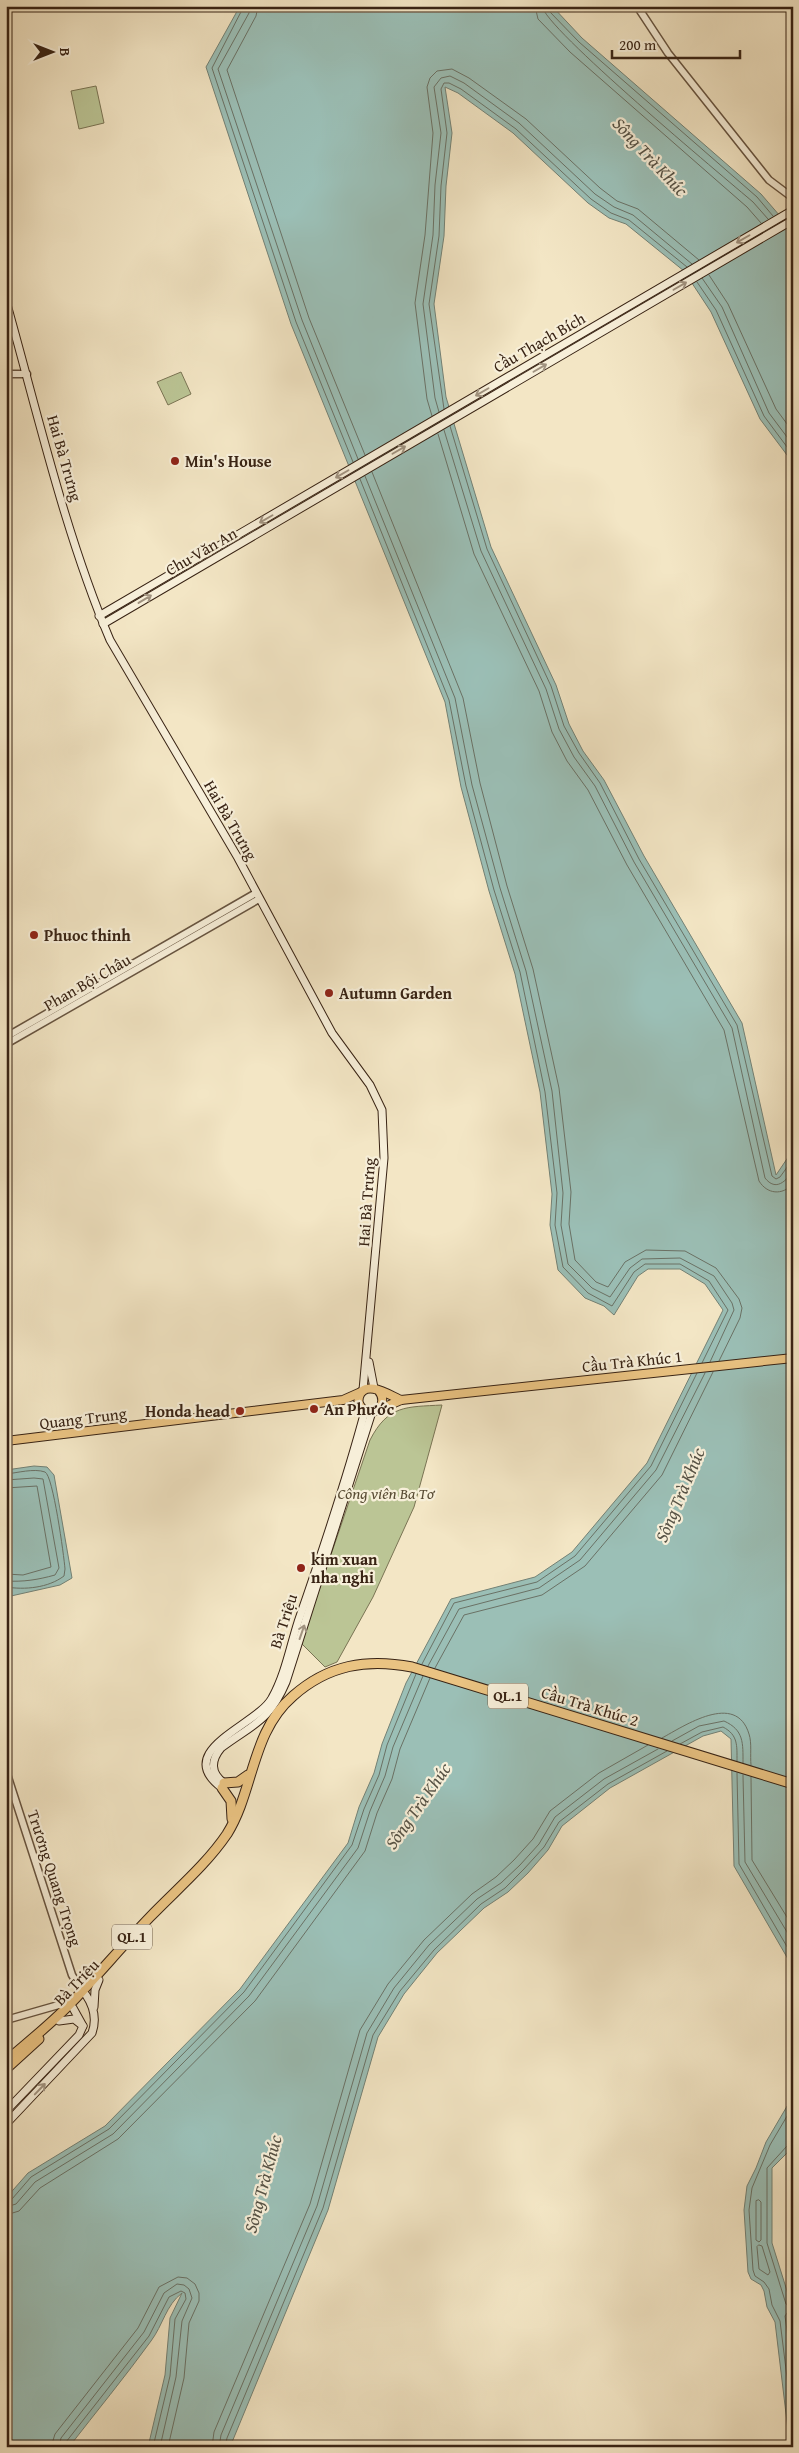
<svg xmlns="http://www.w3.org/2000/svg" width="799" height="2453" font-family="'Gentium Book Plus',serif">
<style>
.green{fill:#bbc595;stroke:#7a7454}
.water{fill:#9bbfb6;stroke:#738175}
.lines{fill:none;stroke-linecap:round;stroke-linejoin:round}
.shore{stroke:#6a7165;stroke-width:1}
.tertiary-casing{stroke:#675440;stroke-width:9}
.secondary-casing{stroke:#382314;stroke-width:9}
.primary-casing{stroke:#382314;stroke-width:10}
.trunk-casing{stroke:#382314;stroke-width:11}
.tertiary{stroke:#f7efd9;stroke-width:6}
.secondary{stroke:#f7efd9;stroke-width:7}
.primary{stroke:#eac382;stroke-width:8}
.trunk{stroke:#eac382;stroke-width:9}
.oneway{stroke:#a19380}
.poi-dot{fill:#8f2418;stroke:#f7efd9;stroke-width:2}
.labels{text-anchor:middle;stroke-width:4.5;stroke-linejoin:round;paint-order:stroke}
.shield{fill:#f7efd9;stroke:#71604f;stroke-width:1}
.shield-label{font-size:15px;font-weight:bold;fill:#382314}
.street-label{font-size:16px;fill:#382314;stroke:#f7efd9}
.poi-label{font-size:16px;font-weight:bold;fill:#382314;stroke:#f7efd9;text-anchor:start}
.park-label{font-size:16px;font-style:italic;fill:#594c34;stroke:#f7efd9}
.water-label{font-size:18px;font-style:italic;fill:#565245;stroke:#f7efd9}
</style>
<rect width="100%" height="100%" fill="#f3e6c5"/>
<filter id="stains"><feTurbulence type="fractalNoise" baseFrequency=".004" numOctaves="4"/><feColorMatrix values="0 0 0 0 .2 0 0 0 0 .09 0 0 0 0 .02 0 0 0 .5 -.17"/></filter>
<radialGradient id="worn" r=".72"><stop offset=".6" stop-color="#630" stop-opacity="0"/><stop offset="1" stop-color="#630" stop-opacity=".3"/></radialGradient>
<g class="green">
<polygon points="96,86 104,123 79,129 71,91"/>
<polygon points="181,372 191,394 168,405 157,382"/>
<path d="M442,1405L414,1507L373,1597L337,1662L325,1667L301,1643L370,1440C388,1405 406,1407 442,1405Z"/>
</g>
<g class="water">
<path d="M240,6H552L582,38L761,194L793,231V463L760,419L711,312L684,271L626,224L609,218L588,203L513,133L458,93L445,87L452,133L446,186L444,236L434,304L446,397L491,547L556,685L569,724L583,751L604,780L644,856L742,1023L776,1175L793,1150V2027L788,1959L734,1866L731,1739L721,1731L703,1736L610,1788L562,1826L548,1850L528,1873L508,1892L484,1908L437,1953L404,1994L378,2037L328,2210L230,2447H148L165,2375L170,2318L182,2293C166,2305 163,2325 151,2341C125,2377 96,2412 69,2447H6V2198L28,2173L105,2126L240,1989L348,1843L359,1807L374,1773L382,1744L406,1683L451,1599L535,1577L572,1552L647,1463L723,1310L705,1284L680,1269H648L638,1276L614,1315L604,1306L585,1298L558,1270L550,1225L552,1194L540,1092L515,974L489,891L461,787L445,702L291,324L206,67Z"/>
<polygon points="34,1466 47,1467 54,1475 72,1578 60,1585 11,1596 6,1592 6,1470"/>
<polygon points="793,2096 793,2147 772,2168 772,2243 793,2310 793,2447 790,2447 775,2322 767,2307 764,2291 761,2285 751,2279 748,2272 744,2210 747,2186 756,2168 766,2142"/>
</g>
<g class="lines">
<g class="shore">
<polyline points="244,6 212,68 296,322 353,462"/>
<polyline points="250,6 249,13 218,69 302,320 358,459"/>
<polyline points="258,6 256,16 227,70 309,318 365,455"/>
<polyline points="535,6 538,19 570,52 747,207 761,223"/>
<path d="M542,6C543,27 725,178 753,202L768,219"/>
<polyline points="549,6 550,12 579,42 757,197 773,216"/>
<polyline points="709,275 728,304 776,409 793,432"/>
<polyline points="702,278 722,307 769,413 793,445"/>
<polyline points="697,282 716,310 764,416 793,455"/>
<polyline points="444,409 429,304 439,236 441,186 447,133 441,89 444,83 449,83 461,89 516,129 591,199 611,213 629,220 687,267"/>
<polyline points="439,412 435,398 423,304 433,235 435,185 441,133 434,87 441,78 450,76 464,83 519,123 595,194 614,207 633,215 692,264"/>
<polyline points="432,416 427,399 415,303 425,235 433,133 427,87 430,78 437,71 452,69 469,78 526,119 600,188 617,201 638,209 699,260"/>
<polyline points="450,426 487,549 551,686 564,726 579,753 600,783 639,859 737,1025 772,1176 776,1179 780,1177 793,1159"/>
<path d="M444,430L481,551L546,689L559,729L574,757L595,786L634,862L732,1028L765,1178C776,1192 786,1181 793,1171"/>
<path d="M438,434L474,554L539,691L552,732L567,761L588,790L627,865L724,1030L759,1181C767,1194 782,1196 793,1184"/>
<polyline points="372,472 463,698 480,783 507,886 533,969 559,1088 571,1192 569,1224 575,1260 596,1282 608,1287 625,1262 646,1250 685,1251 716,1268 739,1299 742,1308 740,1318 719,1361"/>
<polyline points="365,476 455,698 472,785 500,888 526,971 552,1091 563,1193 561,1225 568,1264 592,1288 610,1297 630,1268 642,1259 680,1258 714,1276 732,1303 734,1310 710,1362"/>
<polyline points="360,479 449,700 466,786 494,890 520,972 545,1092 557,1193 555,1225 563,1267 588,1293 612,1306 634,1272 645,1264 680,1264 709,1281 728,1310 702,1363"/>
<path d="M6,1474C17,1473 34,1468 45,1472C53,1475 64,1556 65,1569L64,1576C48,1588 25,1590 6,1587"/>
<path d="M6,1480L34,1478L43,1479L59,1568L55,1575C37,1580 23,1582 6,1581"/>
<polyline points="6,1488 37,1486 51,1567 23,1575 6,1574"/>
<polyline points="422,1664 454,1603 537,1582 575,1556 651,1466 697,1373"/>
<polyline points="428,1666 459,1609 539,1588 580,1560 656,1470 705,1373"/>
<polyline points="435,1668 464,1615 542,1595 585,1566 662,1475 713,1372"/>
<path d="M662,1738C684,1726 736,1691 749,1734C752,1743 750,1755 751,1765"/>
<path d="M672,1741L699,1726L724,1721C744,1730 743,1743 743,1763"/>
<path d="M680,1744L702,1732L723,1727C738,1735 737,1745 737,1761"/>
<polyline points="737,1773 739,1864 793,1957"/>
<polyline points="743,1775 745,1862 793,1942"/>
<polyline points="751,1777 752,1860 793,1927"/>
<polyline points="793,2106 770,2145 752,2188 749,2210 753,2270 755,2276 764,2282 769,2289 772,2305 780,2321 793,2426"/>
<polyline points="793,2144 787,2146 767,2168 767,2243 786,2304 793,2308"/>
<polygon points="759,2200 761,2202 761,2240 759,2242 756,2240 756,2201"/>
<polyline points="6,2201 12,2199 31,2177 109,2129 244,1992 352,1845 364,1809 379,1775 387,1745 416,1674"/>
<polyline points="6,2207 16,2204 35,2182 113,2134 249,1996 358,1848 370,1811 385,1776 393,1747 423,1676"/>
<polyline points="6,2215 19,2211 40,2188 118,2139 255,2001 365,1851 377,1813 392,1779 400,1749 430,1678"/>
<polygon points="759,2245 762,2246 770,2272 768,2275 759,2269 757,2247"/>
<polyline points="793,2314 787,2313 785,2316 793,2374"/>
<polyline points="51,2447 55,2434 138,2328 159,2287 178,2277 187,2278 195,2284 199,2293 199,2301 189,2323 184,2378 168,2447"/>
<polyline points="59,2447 61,2438 144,2332 164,2293 177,2284 184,2285 189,2289 192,2298 182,2321 176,2377 160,2447"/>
<polyline points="65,2447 66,2442 149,2336 169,2297 181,2291 185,2293 186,2299 175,2319 170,2376 153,2447"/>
<polyline points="212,2447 214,2432 310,2204 360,2030 388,1984 424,1940 472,1894 496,1877 514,1860 533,1839 550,1811 599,1773 648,1745"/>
<polyline points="219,2447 221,2435 317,2206 367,2033 394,1988 429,1945 477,1899 501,1883 520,1865 539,1844 555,1817 604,1779 658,1749"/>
<polyline points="225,2447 227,2438 323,2208 373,2035 400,1991 434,1950 481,1904 505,1888 524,1869 544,1847 559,1822 608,1784 667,1751"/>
</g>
<defs>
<g id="tertiary">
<polyline points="637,6 668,53 769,180 793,198"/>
<polyline points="6,374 27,374"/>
<polyline points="6,1037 256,893"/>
<polyline points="6,1044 259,899"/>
<polyline points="6,1771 72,1975 82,1991"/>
<polyline points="6,2020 62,2004 70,2004"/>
</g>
<g id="secondary">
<path d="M6,301C38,414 64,531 110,640L238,858L332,1033L370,1085L382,1110L384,1158L363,1390"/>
<polyline points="99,616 793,210"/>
<polyline points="103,624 793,220"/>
<polyline points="369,1362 374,1388"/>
<path d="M224,1783C210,1773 211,1760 221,1748C253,1724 269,1722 286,1682L372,1412"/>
<path d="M222,1788C171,1750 257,1726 272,1698C285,1675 290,1647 298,1622C322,1553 346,1482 365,1411"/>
<polyline points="94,2007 95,1990 99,1980"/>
<polyline points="59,2021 74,2019 83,2026"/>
<polyline points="6,2111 79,2035 83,2026 73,2008"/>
<path d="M6,2124L92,2033C97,2019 94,2007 86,1995"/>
</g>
<g id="primary">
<path d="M378,1390C384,1397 384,1405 376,1411H365C360,1407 357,1403 359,1397C364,1378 391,1396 401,1400"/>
<polyline points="376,1411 401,1400 793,1358"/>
<polyline points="6,1441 343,1400 361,1392"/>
</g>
<g id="trunk">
<polyline points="224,1783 238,1782 248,1775"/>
<polyline points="222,1788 231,1801 232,1819"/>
<path d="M6,2061C28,2042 51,2024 71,2003C98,1975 123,1945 150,1917C176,1890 206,1865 227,1834C254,1791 251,1732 293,1696C328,1665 367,1658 412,1667L793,1784"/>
<polyline points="6,2069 39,2039"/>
</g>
</defs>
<use href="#tertiary" class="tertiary-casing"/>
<use href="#secondary" class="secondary-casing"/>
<use href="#primary" class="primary-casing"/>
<use href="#trunk" class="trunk-casing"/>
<use href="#tertiary" class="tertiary"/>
<use href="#secondary" class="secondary"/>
<use href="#primary" class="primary"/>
<use href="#trunk" class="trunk"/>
</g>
<defs><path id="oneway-shaft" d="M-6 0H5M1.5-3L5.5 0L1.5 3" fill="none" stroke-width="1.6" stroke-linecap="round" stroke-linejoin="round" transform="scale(1.25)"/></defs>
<g class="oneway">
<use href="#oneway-shaft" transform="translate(743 239) rotate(150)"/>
<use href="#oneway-shaft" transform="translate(680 286) rotate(-30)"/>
<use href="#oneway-shaft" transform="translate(540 368) rotate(-30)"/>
<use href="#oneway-shaft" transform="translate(482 392) rotate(150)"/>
<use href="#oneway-shaft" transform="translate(399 450) rotate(-30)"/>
<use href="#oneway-shaft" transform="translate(342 474) rotate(150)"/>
<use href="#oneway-shaft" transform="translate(266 519) rotate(150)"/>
<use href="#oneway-shaft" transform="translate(145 599) rotate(-31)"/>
<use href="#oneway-shaft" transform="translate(302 1632) rotate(-71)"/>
<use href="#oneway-shaft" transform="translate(40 2089) rotate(-46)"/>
</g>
<g class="poi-dot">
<circle cx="175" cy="461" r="5"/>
<circle cx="34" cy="935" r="5"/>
<circle cx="329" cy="993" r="5"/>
<circle cx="314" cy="1409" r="5"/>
<circle cx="240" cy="1411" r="5"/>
<circle cx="301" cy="1568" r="5"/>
</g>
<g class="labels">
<g class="shield">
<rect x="488" y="1683.5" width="40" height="25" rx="4"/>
<rect x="112" y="1924.5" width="40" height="25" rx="4"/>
</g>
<g class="shield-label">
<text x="508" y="1701">QL.1</text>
<text x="132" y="1942">QL.1</text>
</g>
<g class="street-label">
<text transform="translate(539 342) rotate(-30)" y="6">Cầu Thạch Bích</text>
<text transform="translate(65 458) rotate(74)" y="6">Hai Bà Trưng</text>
<text transform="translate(201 551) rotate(-30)" y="6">Chu Văn An</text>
<text transform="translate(231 820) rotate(60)" y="6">Hai Bà Trưng</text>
<text transform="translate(87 982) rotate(-30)" y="6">Phan Bội Châu</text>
<text transform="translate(366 1202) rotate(-86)" y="6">Hai Bà Trưng</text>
<text transform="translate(632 1361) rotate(-6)" y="6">Cầu Trà Khúc 1</text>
<text transform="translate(83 1418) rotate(-7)" y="6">Quang Trung</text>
<text transform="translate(283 1621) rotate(-72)" y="6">Bà Triệu</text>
<text transform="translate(590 1706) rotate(17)" y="6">Cầu Trà Khúc 2</text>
<text transform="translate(55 1878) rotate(72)" y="6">Trương Quang Trọng</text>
<text transform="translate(76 1982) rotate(-46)" y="6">Bà Triệu</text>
</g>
<g class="poi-label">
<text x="185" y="467">Min's House</text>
<text x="44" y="941">Phuoc thinh</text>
<text x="339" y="999">Autumn Garden</text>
<text x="324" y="1415">An Phước</text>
<text x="230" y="1417" text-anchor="end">Honda head</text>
<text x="311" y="1565">kim xuan<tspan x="311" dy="18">nha nghi</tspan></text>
</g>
<g class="park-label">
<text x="386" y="1499">Công viên Ba Tơ</text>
</g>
<g class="water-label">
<text transform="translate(650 157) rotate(47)" y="6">Sông Trà Khúc</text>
<text transform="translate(680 1495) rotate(-67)" y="6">Sông Trà Khúc</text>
<text transform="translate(418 1806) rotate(-55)" y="6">Sông Trà Khúc</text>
<text transform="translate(263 2184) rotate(-75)" y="6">Sông Trà Khúc</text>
</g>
</g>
<rect width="799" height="2453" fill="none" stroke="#f3e6c5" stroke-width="25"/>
<rect x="8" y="8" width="784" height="2438" fill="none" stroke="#382314" stroke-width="2.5"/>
<rect x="12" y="12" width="774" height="2428" fill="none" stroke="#382314"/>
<g transform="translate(52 52) rotate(90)" stroke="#f7efd9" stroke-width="4" paint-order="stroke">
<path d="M0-4L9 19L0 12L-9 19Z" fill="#382314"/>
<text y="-8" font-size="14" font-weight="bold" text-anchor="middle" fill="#382314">B</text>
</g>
<path d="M612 50v8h128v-8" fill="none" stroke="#382314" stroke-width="2.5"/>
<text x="619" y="50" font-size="15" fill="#382314" stroke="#f7efd9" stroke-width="4" paint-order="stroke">200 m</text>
<rect width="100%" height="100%" filter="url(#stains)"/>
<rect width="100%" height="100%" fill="url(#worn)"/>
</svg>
